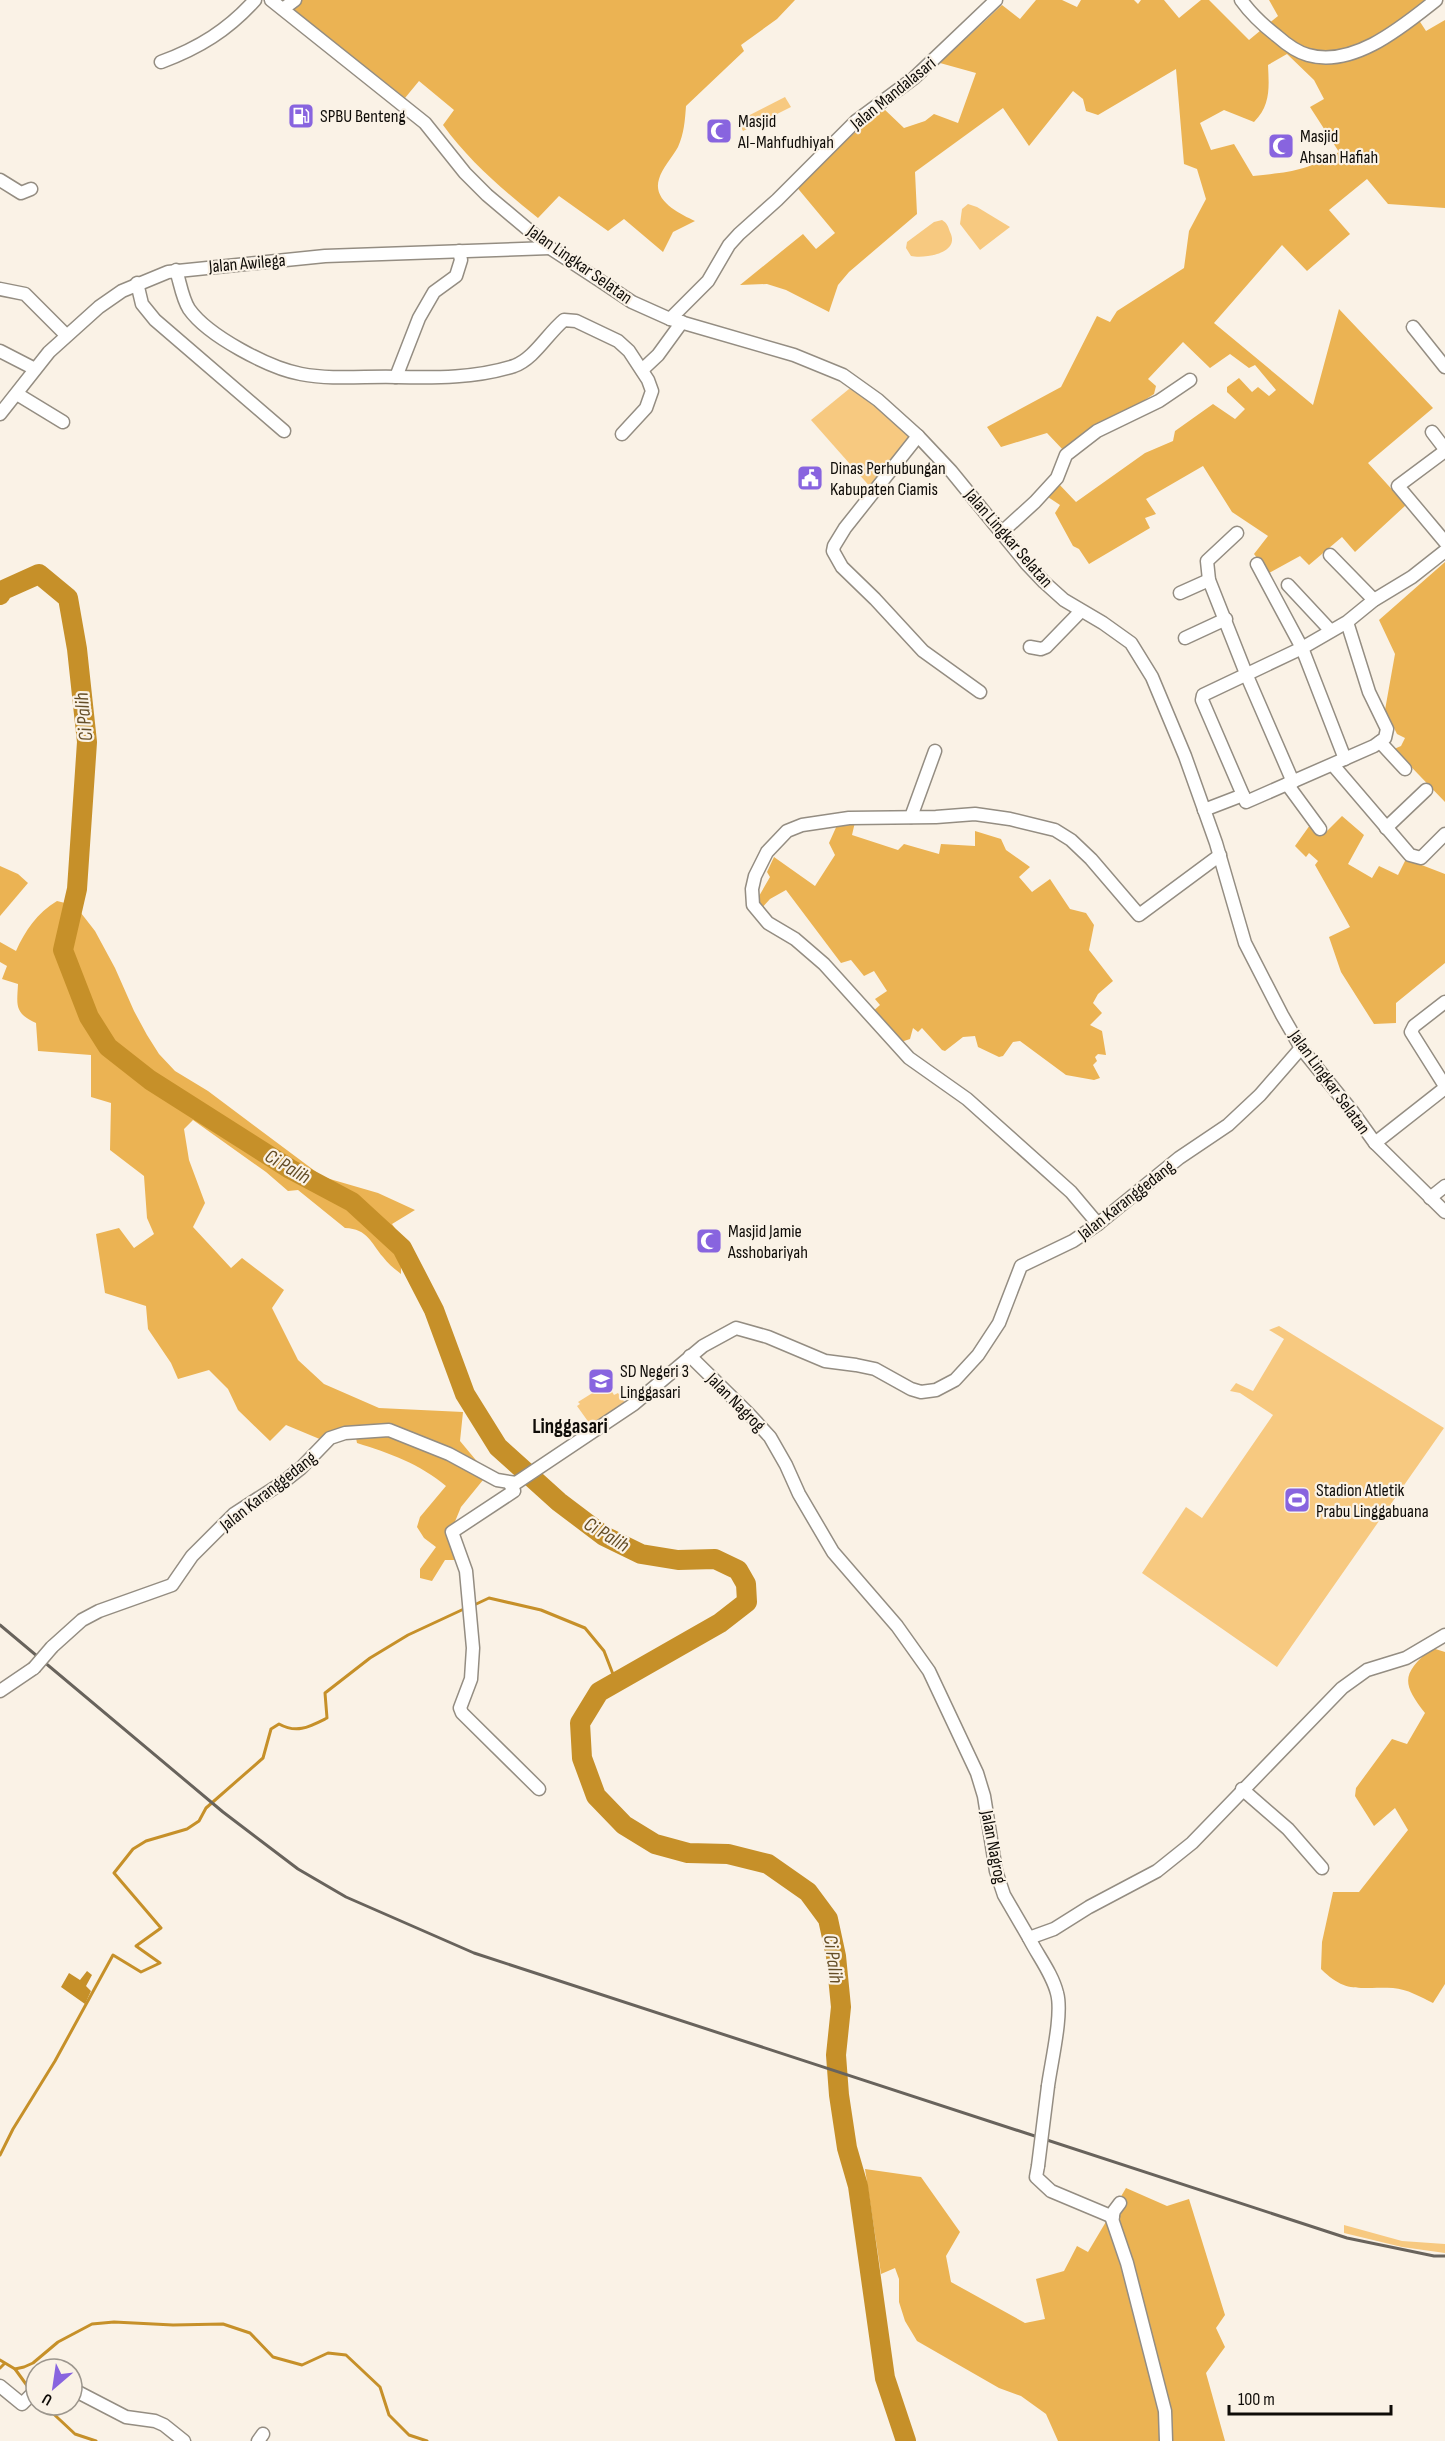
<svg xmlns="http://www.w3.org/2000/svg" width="1445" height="2441" font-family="'Sofia Sans Condensed',sans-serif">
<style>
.green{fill:#f7c980}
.forest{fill:#ebb353;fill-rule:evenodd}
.water{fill:#c69029}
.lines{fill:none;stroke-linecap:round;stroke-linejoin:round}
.stream{stroke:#c69029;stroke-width:3}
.river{stroke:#c69029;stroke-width:20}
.minor-casing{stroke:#948d82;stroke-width:15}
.minor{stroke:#fff;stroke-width:12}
.rail{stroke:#68635c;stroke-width:3}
.minor-bridge-casing{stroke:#948d82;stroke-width:15;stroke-linecap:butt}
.minor-bridge{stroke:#fff;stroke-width:12}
.labels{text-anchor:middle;stroke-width:4.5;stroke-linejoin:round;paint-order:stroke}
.street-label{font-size:18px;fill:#0f0c08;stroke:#faf2e6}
.poi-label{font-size:18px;fill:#0f0c08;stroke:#faf2e6;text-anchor:start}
.water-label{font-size:20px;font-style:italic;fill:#644d26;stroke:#faf2e6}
.quarter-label{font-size:21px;font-weight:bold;fill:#0f0c08;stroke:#faf2e6}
</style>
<rect width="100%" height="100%" fill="#faf2e6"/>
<g class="green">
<polygon points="785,97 791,107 743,131 738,121"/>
<polygon points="968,204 977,207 1010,227 980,250 960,224 962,209"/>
<path d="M942,220C947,223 948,226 950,232C961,253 925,259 911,256L906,248L907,242L934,222Z"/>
<polygon points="849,389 858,390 912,436 872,489 811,420"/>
<polygon points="1279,1326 1444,1428 1277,1667 1142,1573 1186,1507 1202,1518 1273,1415 1240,1393 1230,1391 1236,1383 1253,1391 1284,1339 1269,1330"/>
<polygon points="610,1382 614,1387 611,1390 614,1395 618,1393 626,1404 592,1427 577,1406 580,1404 578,1402"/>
<polygon points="1344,2225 1402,2241 1445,2244 1445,2253 1402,2247 1344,2233"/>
</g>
<g class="forest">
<path d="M302,0H795L777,19L741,45L744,51L686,106C685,120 684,134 678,147C672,158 662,168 659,179C652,201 680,214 695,221L673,232L663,252L624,219L608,231L559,196L538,218C503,190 469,161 443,125L454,110L419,81L405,98L291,8Z"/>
<path d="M1036,0H1062L1077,7L1081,0H1134L1138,4L1141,0H1164L1179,18L1201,0H1209L1249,40L1278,16L1269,0H1427L1413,11L1426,31L1445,20V208L1388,204L1367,179L1329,210L1350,234L1307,271L1282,245L1214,323L1313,405L1339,309L1433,408L1368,463L1406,505L1355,552L1342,537L1309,565L1300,556L1269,573L1254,554L1268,536L1232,512L1203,466L1146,499L1156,514L1145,518L1150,528L1089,564L1079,549L1073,546L1055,513L1060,505L1045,495L1057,482L1076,502L1145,453L1173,441L1175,431L1213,404L1235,419L1245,409L1227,392V387L1239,378L1252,392L1258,387L1269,396L1276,390L1255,365L1249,368L1230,354L1210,368L1183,342L1148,379L1156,386L1154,394L1065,452L1047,433L1001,447L987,427L1061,387L1097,316L1110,322L1117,311L1184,268L1189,231L1206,199L1197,169L1184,164L1176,69L1098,115L1086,111L1083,99L1073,91L1029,146L1003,108L915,172L917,214L849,272L838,285L829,312L786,290L767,284L740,285L803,234L816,249L835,233L795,185L883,108L904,128L925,121L934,114L958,123L976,73L940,63L1002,5L1020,19ZM1287,54L1314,80L1324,99L1310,107L1339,152C1305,171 1291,172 1253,176L1234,144L1211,150L1200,123L1224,110L1254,122C1271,105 1269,87 1268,65Z"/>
<polygon points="1445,562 1445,802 1394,749 1401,746 1405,738 1397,734 1385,710 1395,654 1379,620"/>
<polygon points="1342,816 1364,835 1348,864 1372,878 1379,866 1398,875 1406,859 1445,874 1445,963 1396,1003 1396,1023 1374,1024 1341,972 1329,937 1350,927 1315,865 1318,861 1309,853 1306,857 1295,846 1310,825 1323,835"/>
<polygon points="855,822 852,835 898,850 904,844 939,854 941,844 975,846 975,831 1001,839 1006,850 1030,867 1019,877 1032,892 1050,879 1070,909 1086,913 1094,925 1089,950 1113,981 1098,994 1093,1003 1102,1013 1090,1025 1102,1031 1106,1055 1098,1054 1095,1057 1097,1061 1093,1065 1100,1078 1094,1080 1066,1075 1020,1041 1013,1042 1003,1056 999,1057 978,1047 975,1036 963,1037 945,1051 942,1050 922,1028 918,1032 913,1028 910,1039 898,1043 871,1013 880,1005 875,999 887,991 874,971 864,976 851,960 841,963 786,890 770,899 760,910 755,903 770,877 767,872 774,857 815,886 835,855 829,843 838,823"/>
<polygon points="0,866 18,874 28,883 0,916"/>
<path d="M57,901L69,904L81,913L95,931L115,968L134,1011L147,1035L159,1054L175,1071L208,1091L323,1177L378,1193L415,1210L392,1224L401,1237V1274C395,1269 388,1264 383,1257C371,1243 368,1229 345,1228L298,1190L288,1191L266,1172L193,1120L184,1129L189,1160L205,1203L193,1227L231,1268L242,1258L284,1290L272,1308L298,1360L324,1384L379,1408L463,1412L460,1441L480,1465L483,1480L461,1507L454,1524L461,1560H445L432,1581L420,1578V1569L436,1547L424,1538L417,1527L420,1517L446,1486C420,1464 389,1453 357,1443L354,1428L322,1440L286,1425L270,1441L238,1410L228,1389L209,1370L178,1379L171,1363L148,1329L146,1306L105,1293L96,1234L119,1228L134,1248L154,1234L147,1218L144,1176L110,1150L111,1103L91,1097V1055L38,1051L36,1023C14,1013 17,1005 18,984L2,979L7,966L0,962V942L16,951C25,931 37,913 57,901Z"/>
<path d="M1432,1648L1445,1652V1984L1433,2003C1421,1997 1407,1989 1393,1988C1360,1986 1347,1995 1321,1969L1322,1942L1333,1892H1359L1408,1830L1395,1808L1374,1826L1355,1796L1356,1788L1392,1739L1407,1744L1425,1713C1401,1682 1402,1674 1432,1648Z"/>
<polygon points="865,2169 921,2177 960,2232 946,2256 951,2282 1025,2323 1045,2319 1036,2279 1064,2271 1077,2246 1088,2252 1126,2188 1167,2206 1189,2199 1225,2315 1216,2328 1225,2347 1206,2373 1225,2441 1058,2441 1046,2414 1021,2396 999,2388 917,2341 905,2321 899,2302 899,2279 895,2268 881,2274"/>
</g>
<polygon class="water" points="87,1971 92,1975 86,1986 91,1991 85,2004 61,1987 69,1973 80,1980"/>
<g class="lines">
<g class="stream">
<polyline points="472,1606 489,1598 541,1610 585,1628 604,1651 616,1682"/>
<path d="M0,2155L13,2129L55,2061L113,1955L141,1972L160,1963L136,1946L161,1928L114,1873L133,1849L146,1841L187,1829L199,1821L206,1808L263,1758L271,1729L279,1724C297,1734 309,1727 327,1718L325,1693L370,1658L408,1635L466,1608"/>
<polyline points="0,2360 15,2369 24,2367 33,2363 58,2342 92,2324 114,2322 173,2325 223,2324 250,2333 273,2357 302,2365 328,2353 346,2355 380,2387 389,2415 409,2435 427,2441"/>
<polyline points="0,2368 4,2364"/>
<polyline points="15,2369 31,2391"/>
<polyline points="44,2405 75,2434 96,2441"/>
</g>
<polyline class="river" points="0,595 3,590 39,574 68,598 77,649 87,742 77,889 63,950 89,1017 108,1047 150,1080 290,1169 352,1202 402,1248 434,1310 465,1394 498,1447 559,1502 604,1536 641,1554 678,1560 715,1559 738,1570 746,1584 747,1602 720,1623 599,1692 580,1723 582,1758 596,1796 624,1825 655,1844 688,1853 728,1854 768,1864 808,1892 828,1919 836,1956 841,2007 836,2055 839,2095 847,2148 858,2186 885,2378 906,2441"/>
<defs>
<g id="minor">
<polyline points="271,0 425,123 465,173 487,195 550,248 599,280 632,302 670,319 794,355 843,375 878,400 918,436 951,471 1026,563 1044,582 1064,600 1103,623 1131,643 1152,677 1185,756 1216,843 1245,943 1282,1015 1301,1048 1352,1111 1375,1143 1445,1212"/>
<path d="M1241,0C1251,14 1264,26 1277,36C1286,44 1297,52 1308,55C1354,68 1403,26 1436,0"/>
<polyline points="283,9 295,0"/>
<path d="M161,62C199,48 228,30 255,0"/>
<polyline points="0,180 21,193 31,189"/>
<path d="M176,270C180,282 182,298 189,309C208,336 269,368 301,374C333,380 365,376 397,377C436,378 476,378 514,366C534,359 548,333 564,320L576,321L618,341L629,351L648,380L652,391L646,408L622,434"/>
<polyline points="137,283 142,304 155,320 284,431"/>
<polyline points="0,289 25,294 66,335"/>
<polyline points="670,319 708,281 729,245 739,234 777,200 856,121 914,78 996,0"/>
<polyline points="1413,327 1445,367"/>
<polyline points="0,351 35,369"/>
<polyline points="642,370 658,355 682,322"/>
<polyline points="396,377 419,318 434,292 456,276 461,260 459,251"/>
<polyline points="17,394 63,422"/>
<polyline points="0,414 49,352 99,307 122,291 168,272 325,256 550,248"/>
<polyline points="1432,432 1445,449"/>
<polyline points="918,436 845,528 834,546 833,551 842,567 875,599 923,651 980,692"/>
<polyline points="1445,451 1398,486 1445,542"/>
<polyline points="1002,532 1035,502 1057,478 1066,455 1097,431 1159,401 1190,380"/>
<polyline points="1237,533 1207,561 1209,580 1247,676 1293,782"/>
<polyline points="1330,555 1374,600"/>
<polyline points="1257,564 1302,648 1345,759"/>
<polyline points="1288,585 1330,630"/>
<polyline points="1180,593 1209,580"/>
<polyline points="1347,622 1369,692 1387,729 1385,738 1374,746 1246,802 1202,700 1203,695 1302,648 1347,622 1374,600 1412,577 1445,551"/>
<polyline points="1185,638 1226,619"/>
<polyline points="1030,647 1041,649 1046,647 1081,611"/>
<polyline points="1380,742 1405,769"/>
<polyline points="1333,765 1410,855 1421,858 1445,834"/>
<polyline points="1287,784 1320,829"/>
<polyline points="1204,810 1243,795"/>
<polyline points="911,817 935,751"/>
<polyline points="1386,828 1426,790"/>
<polyline points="1445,1002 1414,1026 1411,1032 1445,1086"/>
<polyline points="1375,1143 1445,1088"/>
<polyline points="1430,1198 1445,1186"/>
<polyline points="1098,1224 1071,1192 967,1099 909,1058 824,964 795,939 768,923 753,905 752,889 755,876 767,852 787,831 802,825 849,818 936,817 975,814 1010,819 1055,830 1071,840 1091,859 1139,915 1220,855"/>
<polyline points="690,1356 748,1413 770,1437 786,1465 799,1494 833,1552 897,1626 929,1671 977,1773 984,1796 996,1871 1004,1895 1029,1938 1054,1929 1089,1907 1157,1871 1192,1843 1342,1688 1367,1670 1406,1658 1445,1635"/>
<polyline points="510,1484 514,1491 452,1532 466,1571 473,1648 471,1679 460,1708 462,1713 539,1789"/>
<polyline points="52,1647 82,1620 99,1611 172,1585 192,1556 234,1514 282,1483 301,1468 330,1438 345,1433 389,1430 449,1454 497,1480 516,1483 634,1404 703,1346 736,1328 768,1337 825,1361 856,1365 875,1369 911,1389 921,1392 936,1390 955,1380 978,1355 999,1323 1021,1266 1073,1241 1098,1224 1179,1158 1228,1125 1260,1095 1301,1048"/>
<polyline points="0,1691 34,1668"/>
<polyline points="1242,1789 1288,1829 1322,1868"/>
<path d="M1029,1938C1038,1956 1052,1973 1057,1993C1063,2014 1051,2063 1048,2086"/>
<polyline points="1038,2166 1036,2177 1051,2191 1113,2217"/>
<polyline points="1120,2203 1114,2211 1112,2219 1127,2263 1165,2411 1166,2441"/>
<polyline points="0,2386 22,2404 36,2390"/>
<polyline points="72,2389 126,2417 155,2421 164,2425 184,2441"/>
<polyline points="258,2441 263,2434"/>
</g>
</defs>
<use href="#minor" class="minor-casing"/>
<use href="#minor" class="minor"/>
<polyline class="rail" points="0,1625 223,1812 298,1869 346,1897 474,1953 1347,2238 1434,2256 1445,2256"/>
<defs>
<g id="minor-bridge">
<polyline points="34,1668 52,1647"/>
<polyline points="1038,2166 1048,2086"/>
</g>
</defs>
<use href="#minor-bridge" class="minor-bridge-casing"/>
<use href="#minor-bridge" class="minor-bridge"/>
</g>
<defs>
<symbol id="fuel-square" viewBox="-11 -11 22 22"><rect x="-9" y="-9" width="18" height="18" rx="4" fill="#8864df" stroke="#faf2e6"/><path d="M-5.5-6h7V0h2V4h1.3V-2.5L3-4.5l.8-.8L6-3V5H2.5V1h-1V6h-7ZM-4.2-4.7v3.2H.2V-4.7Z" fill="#fff"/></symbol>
<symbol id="mosque-square" viewBox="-11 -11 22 22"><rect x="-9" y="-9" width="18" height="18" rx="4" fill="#8864df" stroke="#faf2e6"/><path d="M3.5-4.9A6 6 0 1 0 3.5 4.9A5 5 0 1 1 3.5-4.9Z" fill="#fff"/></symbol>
<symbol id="civic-square" viewBox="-11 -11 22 22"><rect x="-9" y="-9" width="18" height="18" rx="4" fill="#8864df" stroke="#faf2e6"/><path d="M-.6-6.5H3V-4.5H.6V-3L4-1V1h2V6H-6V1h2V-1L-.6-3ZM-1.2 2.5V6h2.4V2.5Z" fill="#fff"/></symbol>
<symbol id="school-square" viewBox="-11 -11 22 22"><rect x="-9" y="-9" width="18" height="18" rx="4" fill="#8864df" stroke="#faf2e6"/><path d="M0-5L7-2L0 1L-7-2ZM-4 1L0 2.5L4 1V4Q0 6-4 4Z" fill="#fff"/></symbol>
<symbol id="stadium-square" viewBox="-11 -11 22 22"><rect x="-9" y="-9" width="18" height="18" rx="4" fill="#8864df" stroke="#faf2e6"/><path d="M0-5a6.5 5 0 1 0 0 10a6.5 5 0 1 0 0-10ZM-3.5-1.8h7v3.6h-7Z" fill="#fff"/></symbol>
</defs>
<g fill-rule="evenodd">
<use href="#fuel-square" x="286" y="101" width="30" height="30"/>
<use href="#mosque-square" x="704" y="116" width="30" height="30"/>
<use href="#mosque-square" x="1266" y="131" width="30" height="30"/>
<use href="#civic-square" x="795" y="463" width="30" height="30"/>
<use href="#mosque-square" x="694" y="1226" width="30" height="30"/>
<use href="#school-square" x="586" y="1366" width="30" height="30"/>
<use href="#stadium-square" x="1282" y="1485" width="30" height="30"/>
</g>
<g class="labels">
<g class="street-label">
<text transform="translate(893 93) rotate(-39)" y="6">Jalan Mandalasari</text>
<text transform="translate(247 263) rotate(-5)" y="6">Jalan Awilega</text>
<text transform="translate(580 264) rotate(35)" y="6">Jalan Lingkar Selatan</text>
<text transform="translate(1009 538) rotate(49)" y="6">Jalan Lingkar Selatan</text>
<text transform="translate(1330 1082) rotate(54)" y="6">Jalan Lingkar Selatan</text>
<text transform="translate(1126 1200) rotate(-38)" y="6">Jalan Karanggedang</text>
<text transform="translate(736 1402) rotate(45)" y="6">Jalan Nagrog</text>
<text transform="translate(268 1491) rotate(-38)" y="6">Jalan Karanggedang</text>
<text transform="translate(994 1847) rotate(79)" y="6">Jalan Nagrog</text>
</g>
<g class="poi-label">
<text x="320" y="122">SPBU Benteng</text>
<text x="738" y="127">Masjid<tspan x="738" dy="21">Al-Mahfudhiyah</tspan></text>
<text x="1300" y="142">Masjid<tspan x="1300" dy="21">Ahsan Hafiah</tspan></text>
<text x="830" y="474">Dinas Perhubungan<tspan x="830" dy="21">Kabupaten Ciamis</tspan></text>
<text x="728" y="1237">Masjid Jamie<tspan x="728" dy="21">Asshobariyah</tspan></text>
<text x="620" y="1377">SD Negeri 3<tspan x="620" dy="21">Linggasari</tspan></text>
<text x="1316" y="1496">Stadion Atletik<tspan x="1316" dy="21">Prabu Linggabuana</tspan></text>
</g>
<g class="water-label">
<text transform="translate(83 717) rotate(-96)" y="7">Ci Palih</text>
<text transform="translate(288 1166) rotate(30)" y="7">Ci Palih</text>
<text transform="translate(607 1534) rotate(31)" y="7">Ci Palih</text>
<text transform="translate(834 1959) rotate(82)" y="7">Ci Palih</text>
</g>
<g class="quarter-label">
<text x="570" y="1433">Linggasari</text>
</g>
</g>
<g transform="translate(54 2387) rotate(209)"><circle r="28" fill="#faf2e6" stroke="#9c968d" stroke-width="1.5"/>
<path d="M0-4.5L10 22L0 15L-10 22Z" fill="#8864df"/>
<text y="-9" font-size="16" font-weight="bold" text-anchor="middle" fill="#0f0c08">U</text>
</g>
<path d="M1229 2405v9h162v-9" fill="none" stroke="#0f0c08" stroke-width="3"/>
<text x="1238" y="2405" font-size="18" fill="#0f0c08" stroke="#faf2e6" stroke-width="4.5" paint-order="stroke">100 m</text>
</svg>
